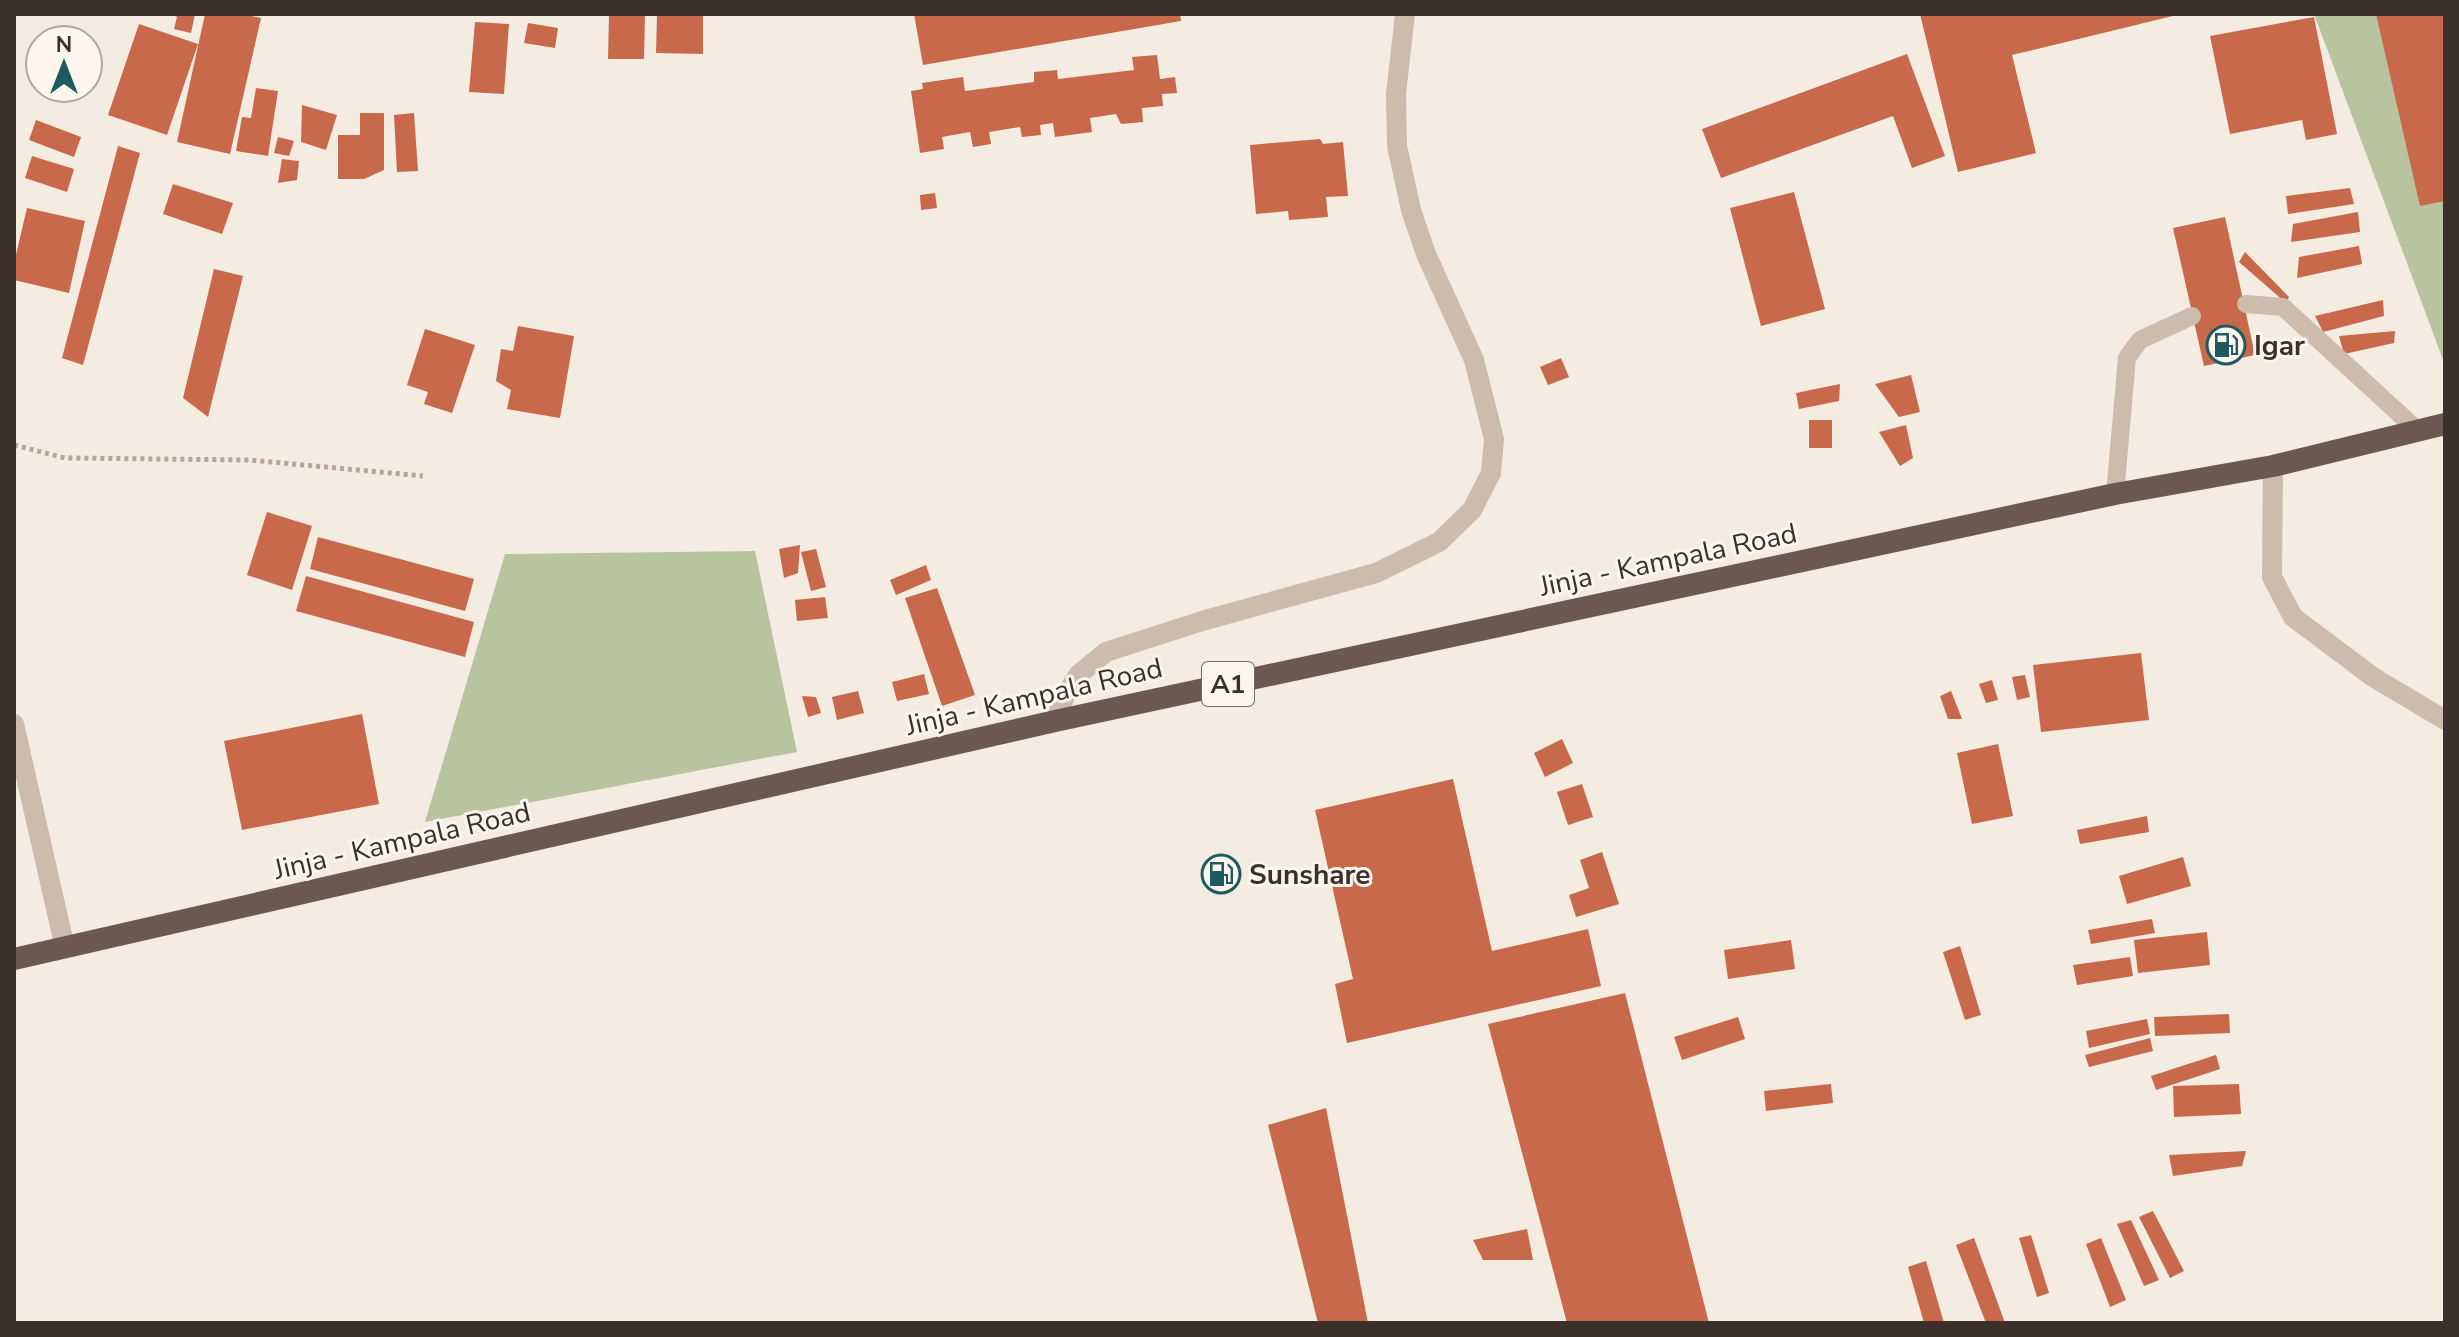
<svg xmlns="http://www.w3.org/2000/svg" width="2459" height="1337" font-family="'Nunito Sans',sans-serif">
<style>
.green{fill:#b8c4a0}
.building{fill:#c8694b}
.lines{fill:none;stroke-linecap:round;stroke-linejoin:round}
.path{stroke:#b9a596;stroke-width:5;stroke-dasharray:4 4;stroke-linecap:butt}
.service{stroke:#cdbbac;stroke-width:18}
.minor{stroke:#cdbbac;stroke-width:20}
.trunk{stroke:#6c584f;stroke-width:22}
.labels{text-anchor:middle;stroke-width:6;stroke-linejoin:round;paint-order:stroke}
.shield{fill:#fbf5ee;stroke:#756b66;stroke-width:2}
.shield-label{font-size:26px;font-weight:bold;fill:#3b302b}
.poi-label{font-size:28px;font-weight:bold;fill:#3b302b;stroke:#fbf5ee;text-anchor:start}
.street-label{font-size:28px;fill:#3b302b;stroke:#fbf5ee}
</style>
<rect width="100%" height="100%" fill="#f4ebe1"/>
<g class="green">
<polygon points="2314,14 2445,14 2445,365"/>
<polygon points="755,551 797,752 425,822 505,554"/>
</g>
<g class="building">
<polygon points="171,14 195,14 191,33 174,29 177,17"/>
<polygon points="205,14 243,14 261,18 230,154 177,142"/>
<polygon points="609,14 645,14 644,59 608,59"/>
<polygon points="657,14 703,14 703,54 656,53"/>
<polygon points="914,14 1180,14 1181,21 923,65"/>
<polygon points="1920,14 2177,14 2177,15 2012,55 2036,153 1958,172"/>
<polygon points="2376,14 2445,14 2445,201 2420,206"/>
<polygon points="2314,17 2337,134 2306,140 2302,120 2230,134 2210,36"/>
<polygon points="475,22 509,24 504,94 469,92"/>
<polygon points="528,23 558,28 555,48 524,43"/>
<polygon points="139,24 198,44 167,135 108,115"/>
<polygon points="1907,54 1945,156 1912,168 1893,116 1721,178 1702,129"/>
<polygon points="1157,55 1160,79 1175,77 1177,93 1162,94 1163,106 1142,108 1143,122 1121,124 1116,114 1090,118 1092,132 1055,137 1053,123 1040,125 1041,135 1022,137 1020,127 989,132 991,144 973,147 970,132 942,137 944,149 920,153 911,91 923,89 922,83 963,77 965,91 1034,82 1034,72 1057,70 1058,79 1134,70 1132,57"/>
<polygon points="256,88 278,91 268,156 236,151 242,117 251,118"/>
<polygon points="302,105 337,115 326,150 301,142"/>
<polygon points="360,113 384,113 384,170 364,179 338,179 338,135 360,135"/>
<polygon points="414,113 418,171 397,172 394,115"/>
<polygon points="36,120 81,137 74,157 29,140"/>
<polygon points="278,137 294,141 289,156 274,153"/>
<polygon points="1320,139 1323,144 1343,142 1348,196 1326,197 1328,217 1289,220 1288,211 1256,214 1250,145"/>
<polygon points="118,146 140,153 83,365 62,358"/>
<polygon points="32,156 74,169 67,192 25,178"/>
<polygon points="282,159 299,161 297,180 278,183"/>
<polygon points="173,184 233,203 222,234 163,214"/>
<polygon points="2350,188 2354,204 2288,214 2286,196"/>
<polygon points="1794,192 1825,309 1761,326 1730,208"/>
<polygon points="935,193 937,208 921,210 920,195"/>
<polygon points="27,208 85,221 69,293 14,280 14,263"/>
<polygon points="2358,212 2360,232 2291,242 2293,224"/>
<polygon points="2225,217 2255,355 2204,366 2173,228"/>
<polygon points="2359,246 2362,264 2297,278 2299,257"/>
<polygon points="2245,252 2289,297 2286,303 2239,262"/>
<polygon points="214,269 243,276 208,417 183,398"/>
<polygon points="2383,300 2384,316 2323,332 2315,316"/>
<polygon points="518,326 574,336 560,418 507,409 511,390 496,381 501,349 513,351"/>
<polygon points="425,329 475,345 452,413 424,404 428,392 407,385"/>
<polygon points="2395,331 2394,343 2344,354 2339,336"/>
<polygon points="1561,358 1569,377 1548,385 1540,367"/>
<polygon points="1911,375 1920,412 1899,417 1875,384"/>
<polygon points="1840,384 1839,401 1799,409 1796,393"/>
<rect x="1809" y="420" width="23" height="28"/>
<polygon points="1906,425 1913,458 1900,466 1879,432"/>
<polygon points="267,512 312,526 292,590 247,575"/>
<polygon points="318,537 474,579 465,611 310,569"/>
<polygon points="800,545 798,573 784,578 779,549"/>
<polygon points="816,549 826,587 811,591 801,552"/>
<polygon points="926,565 931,580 896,595 890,580"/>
<polygon points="306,576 474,622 465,657 296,611"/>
<polygon points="937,588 975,695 942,706 905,598"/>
<polygon points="825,597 828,618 797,621 795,600"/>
<polygon points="2141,653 2149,720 2041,732 2033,665"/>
<polygon points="924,674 929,694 897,701 892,682"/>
<polygon points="2025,675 2030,697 2017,700 2012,677"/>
<polygon points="1992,680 1998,700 1986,703 1979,684"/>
<polygon points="858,691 864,713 837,720 832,697"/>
<polygon points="1951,691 1962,719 1948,719 1940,696"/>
<polygon points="802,696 816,697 821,713 808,717"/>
<polygon points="362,714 379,804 242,830 224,741"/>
<polygon points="1562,739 1573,763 1545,777 1534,753"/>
<polygon points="1998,744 2013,816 1972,824 1957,753"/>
<polygon points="1453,779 1492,951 1588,929 1601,986 1347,1043 1335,984 1353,979 1315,810"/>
<polygon points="1582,784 1593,817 1568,825 1557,792"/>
<polygon points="2147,816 2149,832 2080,844 2077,830"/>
<polygon points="1602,852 1619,904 1576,917 1569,895 1589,888 1580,860"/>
<polygon points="2183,857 2191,886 2127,904 2119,876"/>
<polygon points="2152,919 2155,933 2091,944 2088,930"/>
<polygon points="2207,932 2210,965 2138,973 2134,940"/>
<polygon points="1791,940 1795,969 1728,979 1724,950"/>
<polygon points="1960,946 1981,1015 1965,1020 1943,952"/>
<polygon points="2130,957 2133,976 2077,985 2073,965"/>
<polygon points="1625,993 1709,1323 1567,1323 1488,1024"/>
<polygon points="2229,1014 2230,1033 2155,1036 2154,1017"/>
<polygon points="1738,1017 1745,1039 1682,1060 1674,1037"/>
<polygon points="2147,1019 2150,1034 2089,1048 2086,1031"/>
<polygon points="2150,1038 2153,1051 2089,1067 2085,1055"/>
<polygon points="2216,1055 2220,1069 2156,1090 2151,1076"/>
<polygon points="1831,1084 1833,1103 1766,1111 1764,1091"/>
<polygon points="2239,1084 2241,1114 2174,1117 2173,1086"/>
<polygon points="1326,1108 1368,1323 1318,1323 1268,1125"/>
<polygon points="2246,1151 2242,1166 2173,1176 2169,1155"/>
<polygon points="2153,1211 2184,1271 2170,1278 2139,1217"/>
<polygon points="2131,1220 2159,1280 2144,1286 2117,1224"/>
<polygon points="1527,1229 1533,1260 1483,1260 1473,1240"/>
<polygon points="2031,1235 2049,1293 2037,1297 2019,1238"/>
<polygon points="1974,1238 2005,1323 1986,1323 1956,1245"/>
<polygon points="2101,1238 2126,1300 2110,1307 2086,1244"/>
<polygon points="1926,1261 1944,1323 1924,1323 1908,1267"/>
</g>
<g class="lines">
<polyline class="path" points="14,445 65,458 250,460 423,476"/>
<g class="service">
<polyline points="2246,304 2283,307 2417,430"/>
<polyline points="2115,494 2127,358 2140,340 2192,316"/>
</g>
<g class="minor">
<polyline points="2273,466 2272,577 2293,617 2373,677 2445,720"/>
<polyline points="1055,721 1065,696 1078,675 1106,652 1202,621 1376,573 1439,542 1472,510 1491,473 1494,439 1474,360 1426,254 1411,210 1397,146 1396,94 1405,14"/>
<polyline points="14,724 65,948"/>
</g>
<polyline class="trunk" points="14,959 1055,721 2115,494 2273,466 2445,424"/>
</g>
<defs>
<symbol id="fuel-ring" viewBox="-11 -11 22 22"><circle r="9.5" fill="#fbf5ee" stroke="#1f5a5e" stroke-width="1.5"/><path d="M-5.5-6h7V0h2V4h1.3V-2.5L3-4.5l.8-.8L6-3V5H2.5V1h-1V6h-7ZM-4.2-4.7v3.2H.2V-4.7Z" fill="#1f5a5e"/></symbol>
</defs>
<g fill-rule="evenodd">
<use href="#fuel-ring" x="2204" y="323" width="44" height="44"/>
<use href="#fuel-ring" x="1199" y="852" width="44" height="44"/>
</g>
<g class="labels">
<rect class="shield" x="1202" y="662" width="52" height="44" rx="6"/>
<g class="shield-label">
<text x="1228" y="693">A1</text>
</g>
<g class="poi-label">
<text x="2254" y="355">Igar</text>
<text x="1249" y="884">Sunshare</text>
</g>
<g class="street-label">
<text transform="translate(1668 559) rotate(-12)" y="10">Jinja - Kampala Road</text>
<text transform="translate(1034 696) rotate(-13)" y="10">Jinja - Kampala Road</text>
<text transform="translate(402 840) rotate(-13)" y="10">Jinja - Kampala Road</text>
</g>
</g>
<rect width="2459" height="1337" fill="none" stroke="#3b302b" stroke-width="32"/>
<g transform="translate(64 64)"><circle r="38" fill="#fbf5ee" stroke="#aea6a0" stroke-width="2"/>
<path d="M0-6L14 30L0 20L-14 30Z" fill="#1f5a5e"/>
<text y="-12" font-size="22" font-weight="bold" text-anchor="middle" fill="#3b302b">N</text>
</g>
</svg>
